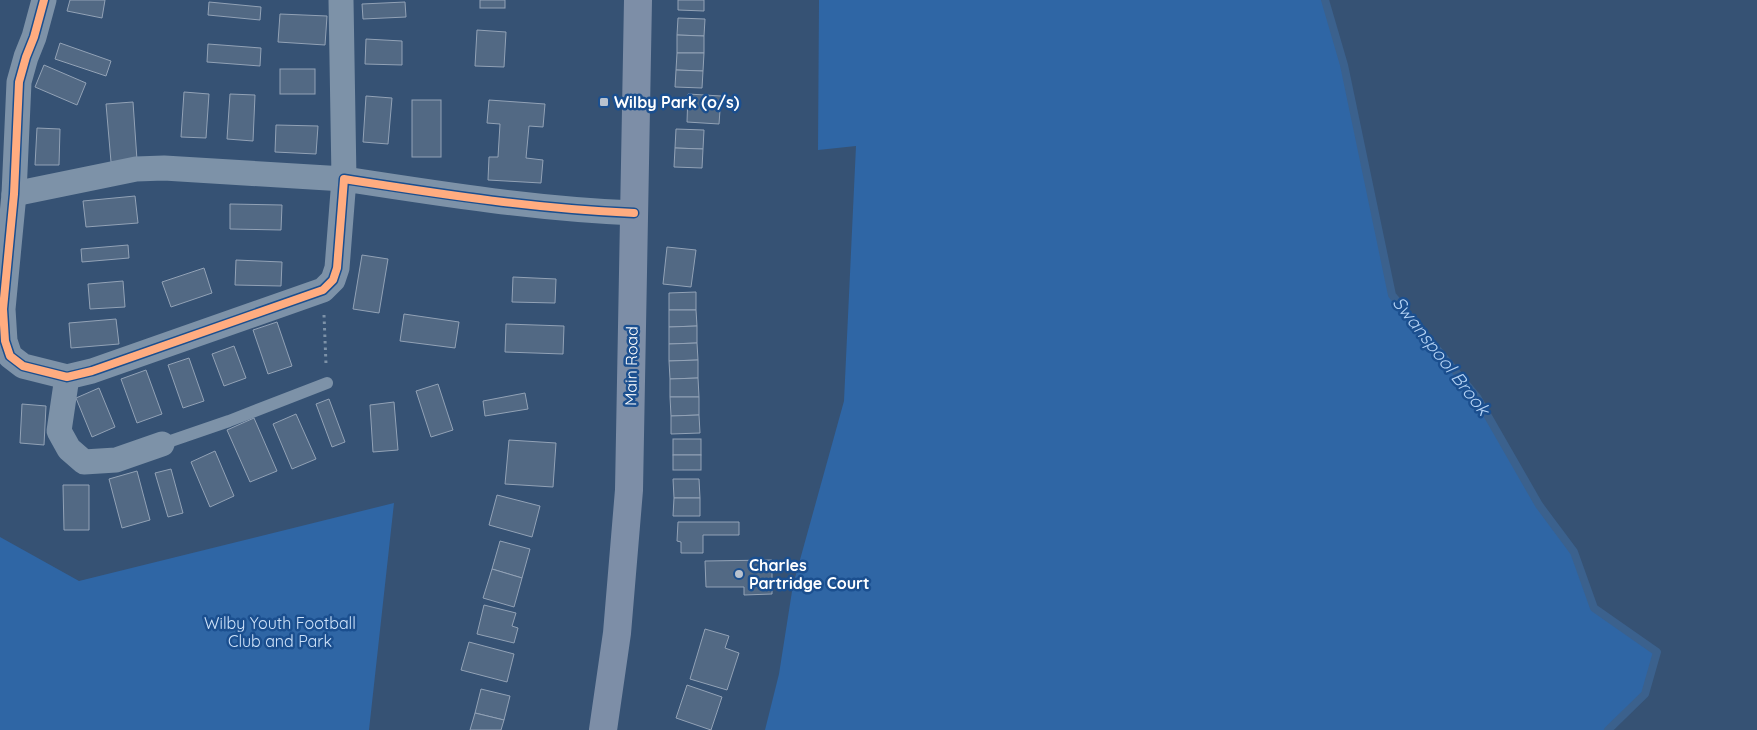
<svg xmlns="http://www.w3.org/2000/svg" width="1757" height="730" font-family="Quicksand,sans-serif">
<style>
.green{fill:#2f66a5}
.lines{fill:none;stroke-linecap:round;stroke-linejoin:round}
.stream{stroke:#3b618d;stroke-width:8}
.building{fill:#526984;stroke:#92a2b6}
.path{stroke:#7d92a8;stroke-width:3;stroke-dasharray:2.5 4;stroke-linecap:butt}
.lane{stroke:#7d92a8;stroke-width:12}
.street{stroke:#7d92a8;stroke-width:25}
.primary{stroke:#7d8ea7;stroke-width:28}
.cycleway-casing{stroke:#1b4f8f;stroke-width:11}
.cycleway{stroke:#ffac80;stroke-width:8}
.poi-dot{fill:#b9c2ce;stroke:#1b4f8f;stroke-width:2}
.labels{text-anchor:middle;stroke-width:5;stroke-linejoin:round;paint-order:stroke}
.poi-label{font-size:16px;font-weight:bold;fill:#fff;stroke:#1b4f8f;text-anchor:start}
.street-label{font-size:16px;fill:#fff;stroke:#1b4f8f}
.park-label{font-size:16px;fill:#cfe3fa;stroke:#1b4f8f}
.water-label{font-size:18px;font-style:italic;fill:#b5d3f5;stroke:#1b4f8f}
</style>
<rect width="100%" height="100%" fill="#365274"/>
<g class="green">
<polygon points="819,0 1325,0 1344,65 1392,295 1477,397 1539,505 1574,552 1594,608 1657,652 1645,694 1608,730 765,730 779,674 793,585 844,401 856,146 818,150"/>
<polygon points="394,503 369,730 0,730 0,537 79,581"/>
</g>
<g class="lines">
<polyline class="stream" points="1325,0 1344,65 1392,295 1477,397 1539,505 1574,552 1594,608 1657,652 1645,694 1608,730"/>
</g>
<g class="building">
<polygon points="70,0 105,0 102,18 67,11"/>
<rect x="480" y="0" width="25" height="8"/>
<polygon points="678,0 704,0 704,11 678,10"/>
<polygon points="209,2 261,7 260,20 208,15"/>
<polygon points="405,2 406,17 363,19 362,4"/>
<polygon points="280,14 327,16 325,45 278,42"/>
<polygon points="678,18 705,19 704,36 677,35"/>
<polygon points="477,30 506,32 504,67 475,66"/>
<polygon points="677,35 704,36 704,53 677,53"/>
<polygon points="366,39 402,41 402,65 365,64"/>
<polygon points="60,43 111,61 106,76 55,59"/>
<polygon points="208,44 261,48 260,66 207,62"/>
<polygon points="677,53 704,53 703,71 676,70"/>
<polygon points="44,65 86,83 77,105 35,87"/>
<rect x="280" y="69" width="35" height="25"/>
<polygon points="676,70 703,71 702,88 675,87"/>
<polygon points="184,92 209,94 206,138 181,137"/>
<polygon points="230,94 255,95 253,141 227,139"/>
<polygon points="688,94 721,96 719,124 687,122"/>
<polygon points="366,96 392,98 388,144 363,142"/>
<rect x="412" y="100" width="29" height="57"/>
<polygon points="489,100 545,104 543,127 529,126 526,158 543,160 541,183 488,180 489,157 498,157 500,124 487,123"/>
<polygon points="133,102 137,160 111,162 106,104"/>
<polygon points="276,125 318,126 316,154 275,152"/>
<polygon points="37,128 60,129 59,165 35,165"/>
<polygon points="676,129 704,130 703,149 675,148"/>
<polygon points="675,148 703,149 702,168 674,167"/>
<polygon points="135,196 138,223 86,227 83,201"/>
<polygon points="230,204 282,205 281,230 230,229"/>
<polygon points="128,245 129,258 82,262 81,249"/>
<polygon points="667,247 696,250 691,287 663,284"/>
<polygon points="362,255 388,259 379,313 353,309"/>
<polygon points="236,260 282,262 281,286 235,285"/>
<polygon points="204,268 212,293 171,307 162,282"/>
<polygon points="513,277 556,279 555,303 512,302"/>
<polygon points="123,281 125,307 90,309 88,284"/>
<polygon points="696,292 696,310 669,310 669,293"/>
<polygon points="669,310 696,310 697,326 669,327"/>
<polygon points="404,314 459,322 455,348 400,341"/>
<polygon points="116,319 119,344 71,348 69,323"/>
<polygon points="277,322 292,366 268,374 253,330"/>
<polygon points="506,324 564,326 563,354 505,352"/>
<polygon points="697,326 697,343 669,344 669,327"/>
<polygon points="697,343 698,360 669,361 669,344"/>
<polygon points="234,346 246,378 224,386 212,354"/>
<polygon points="189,358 204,401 183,408 168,365"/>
<polygon points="698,360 698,378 670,379 669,361"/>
<polygon points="146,370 162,414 137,423 121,379"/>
<polygon points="698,378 699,397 670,397 670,379"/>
<polygon points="438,384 453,430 431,437 416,391"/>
<polygon points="99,388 115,427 92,437 76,398"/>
<polygon points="525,393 528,409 485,416 483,401"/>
<polygon points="670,397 699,397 699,415 671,416"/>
<polygon points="329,399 345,442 332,447 316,404"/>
<polygon points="394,402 398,450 373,452 370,405"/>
<polygon points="22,404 46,406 44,445 20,443"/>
<polygon points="296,414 316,459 292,469 273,424"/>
<polygon points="699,415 700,433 671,434 671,416"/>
<polygon points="254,418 277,471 250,482 227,430"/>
<rect x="673" y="439" width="28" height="16"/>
<polygon points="509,440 556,443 553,487 505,484"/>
<polygon points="215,451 234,496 210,507 191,462"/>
<rect x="673" y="455" width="28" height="15"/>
<polygon points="171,469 183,513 168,517 155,473"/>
<polygon points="137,471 150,520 122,528 109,479"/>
<polygon points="673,479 699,479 700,498 674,498"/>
<polygon points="63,485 89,485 89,530 64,530"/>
<polygon points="497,495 540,506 532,537 489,525"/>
<polygon points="674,498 700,498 700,516 673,516"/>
<polygon points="678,522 739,522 739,535 703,535 703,553 681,553 681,542 677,541"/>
<polygon points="500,541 530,549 522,578 492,569"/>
<polygon points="772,560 772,594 744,595 744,587 706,587 705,561"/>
<polygon points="492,569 522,578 514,607 483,598"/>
<polygon points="484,605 516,613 512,626 518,628 514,643 477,634"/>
<polygon points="705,629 729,636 725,648 739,653 727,690 690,679"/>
<polygon points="469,642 514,654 507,682 461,670"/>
<polygon points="687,685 722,697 711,730 676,718"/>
<polygon points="481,689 510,696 504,720 475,713"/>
<polygon points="475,713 504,720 501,730 470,730"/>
</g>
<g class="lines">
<polyline class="path" points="324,315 326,364"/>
<polyline class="lane" points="162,444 229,421 327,383"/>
<g class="street">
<path d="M44,0L34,37L26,57L19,82L14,194L3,309L5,341L10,356L23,366L67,377L92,371L323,290L333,280L337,268L344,179C441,194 536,209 634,213"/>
<polyline points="14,194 136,169 164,168 344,179 341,0"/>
<polyline points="67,377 59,431 69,449 84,462 116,460 162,444"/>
</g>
<polyline class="primary" points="603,730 617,633 629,490 638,0"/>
<defs>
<path id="cycleway" d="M44,0L34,37L26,57L19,82L14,194L3,309L5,341L10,356L23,366L67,377L92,371L323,290L333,280L337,268L344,179C441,194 536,209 634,213"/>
</defs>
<use href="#cycleway" class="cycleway-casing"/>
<use href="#cycleway" class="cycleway"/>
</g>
<g class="poi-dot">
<rect x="599" y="97" width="10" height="10" rx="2.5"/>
<circle cx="739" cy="574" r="5"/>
</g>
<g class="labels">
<g class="poi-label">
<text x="614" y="108">Wilby Park (o/s)</text>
<text x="749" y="571">Charles<tspan x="749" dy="18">Partridge Court</tspan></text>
</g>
<g class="street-label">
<text transform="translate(631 366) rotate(-89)" y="6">Main Road</text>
</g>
<g class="park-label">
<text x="280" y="629">Wilby Youth Football<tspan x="280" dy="18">Club and Park</tspan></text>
</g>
<g class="water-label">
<text transform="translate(1441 356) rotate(52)" y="6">Swanspool Brook</text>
</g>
</g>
</svg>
